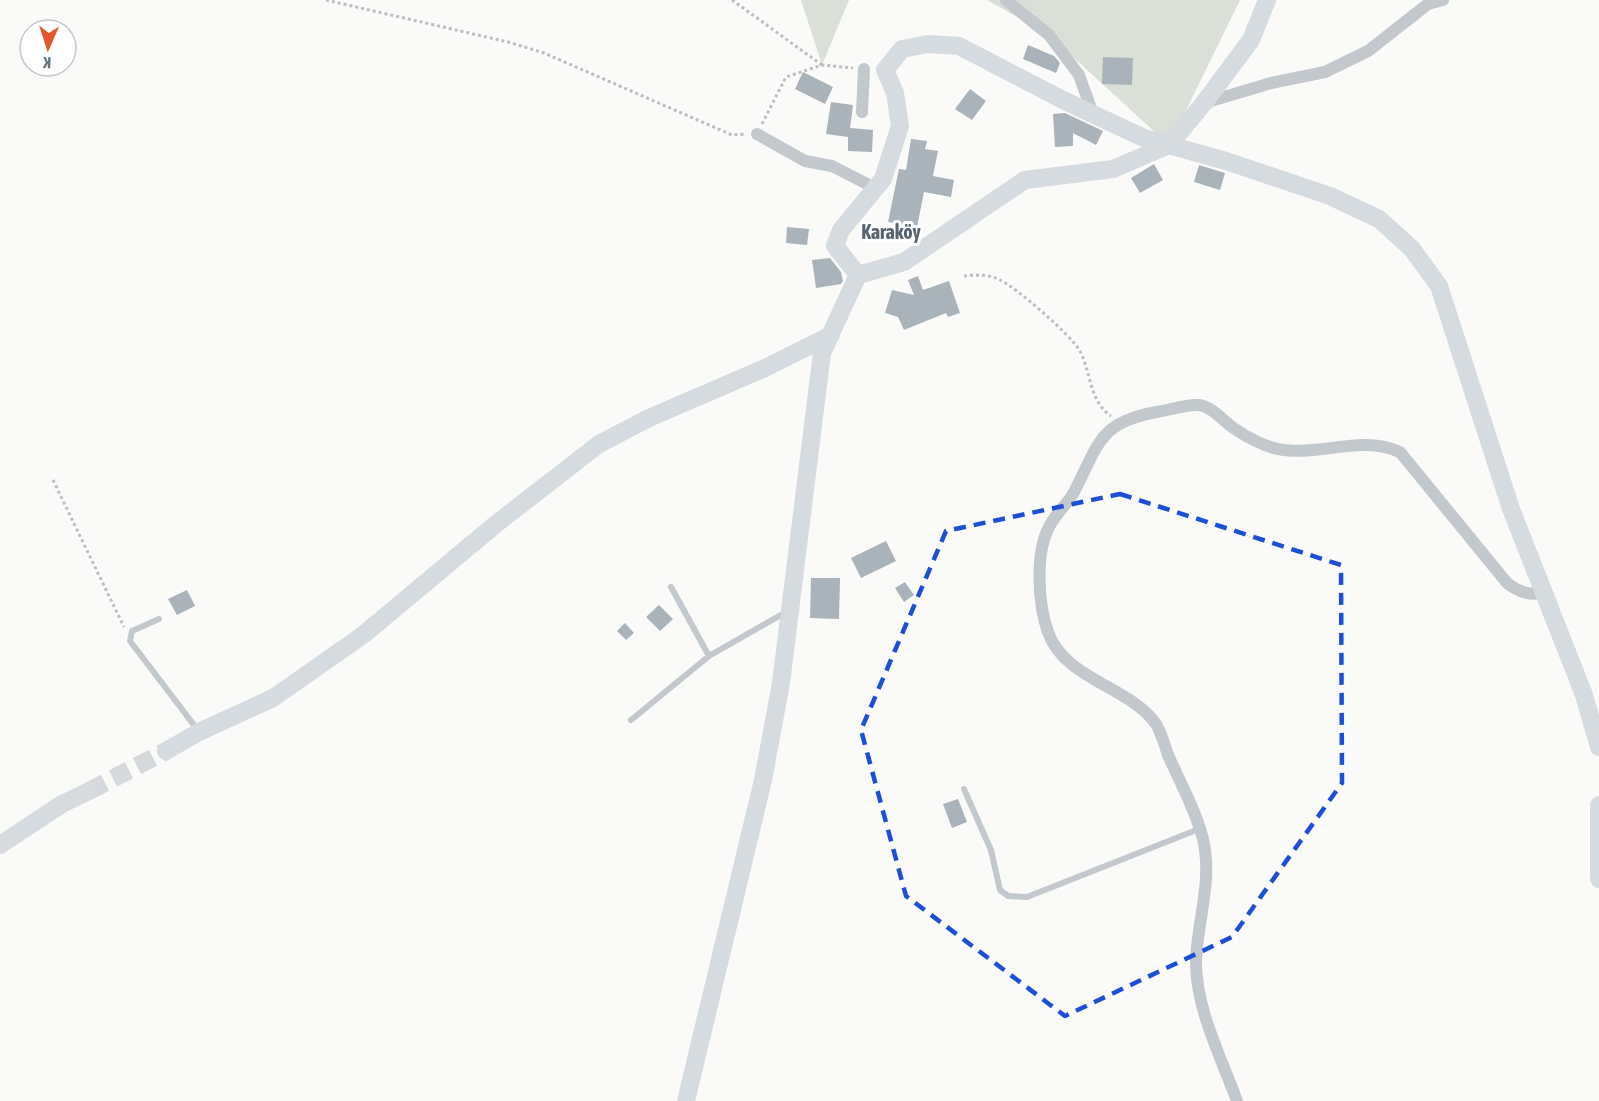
<svg xmlns="http://www.w3.org/2000/svg" width="1599" height="1101" font-family="'Asap Condensed',sans-serif">
<style>
.green{fill:#dadfd7}
.building{fill:#aab3b9}
.lines{fill:none;stroke-linecap:round;stroke-linejoin:round}
.secondary-tunnel{stroke:#d5d9db;stroke-width:18;stroke-dasharray:18 9;stroke-linecap:butt}
.path{stroke:#bbbfc2;stroke-width:3;stroke-dasharray:3 3;stroke-linecap:butt}
.lane{stroke:#c3c8cc;stroke-width:6}
.street{stroke:#c3c8cc;stroke-width:12}
.secondary{stroke:#d6dbdf;stroke-width:18}
.marked{fill:none;stroke:#1d4ed8;stroke-width:4.5;stroke-dasharray:12 8;stroke-linejoin:round}
.labels{text-anchor:middle;stroke-width:6;stroke-linejoin:round;paint-order:stroke}
.quarter-label{font-size:20px;font-weight:bold;fill:#57646e;stroke:#fff}
</style>
<rect width="100%" height="100%" fill="#fafaf8"/>
<g class="green">
<polygon points="801,0 849,0 822,65"/>
<polygon points="987,0 1240,0 1169,145 1049,35"/>
</g>
<g class="building">
<polygon points="1028,45 1054,56 1060,63 1056,73 1023,59"/>
<polygon points="1103,57 1133,58 1132,85 1102,84"/>
<polygon points="803,72 833,87 825,104 795,89"/>
<polygon points="970,89 986,101 972,120 955,109"/>
<polygon points="831,102 853,105 850,128 873,130 872,152 848,151 848,137 826,134"/>
<polygon points="1065,113 1103,131 1096,145 1073,133 1073,146 1055,147 1053,114"/>
<polygon points="911,139 927,141 925,149 938,151 933,176 954,180 951,197 924,192 917,227 888,222 899,169 906,170"/>
<polygon points="1154,164 1163,180 1140,193 1131,178"/>
<polygon points="1199,165 1225,173 1220,190 1194,182"/>
<polygon points="787,227 809,229 807,245 786,243"/>
<polygon points="830,258 841,272 843,281 841,284 816,288 812,260"/>
<polygon points="918,276 923,290 949,281 960,313 948,317 946,313 904,330 898,317 885,313 892,290 914,295 908,280"/>
<polygon points="886,541 896,561 861,578 851,558"/>
<polygon points="811,578 840,578 839,619 810,618"/>
<polygon points="905,582 914,595 904,602 895,588"/>
<polygon points="187,590 195,606 177,615 168,599"/>
<polygon points="659,605 673,619 660,631 646,617"/>
<polygon points="625,623 634,633 626,640 617,631"/>
<polygon points="958,799 967,822 952,828 943,804"/>
</g>
<g class="lines">
<polyline class="secondary-tunnel" points="89,791 166,751"/>
<g class="path">
<polyline points="326,0 508,42 544,53 732,135 746,134"/>
<polyline points="732,0 822,65"/>
<polyline points="762,124 786,77 822,65 853,68"/>
<path d="M964,276C976,275 989,274 1000,280C1017,288 1071,335 1080,351C1091,372 1089,401 1111,416"/>
<polyline points="53,480 124,627"/>
</g>
<g class="lane">
<polyline points="671,587 709,656"/>
<polyline points="159,619 132,631 130,641 197,729"/>
<polyline points="631,720 709,656 786,612"/>
<polyline points="964,789 991,850 1000,890 1008,896 1027,897 1199,829"/>
</g>
<g class="street">
<polyline points="1006,0 1049,35 1079,75 1093,114"/>
<polyline points="1204,103 1271,83 1325,72 1368,51 1428,4 1443,0"/>
<polyline points="862,112 864,69"/>
<polyline points="757,134 805,161 832,166 875,188"/>
<path d="M1237,1101C1221,1057 1196,1009 1196,962C1197,921 1213,881 1203,839C1196,811 1180,782 1168,755C1164,744 1161,729 1153,720C1125,686 1063,677 1048,632C1038,604 1035,554 1049,527C1055,514 1067,505 1074,492C1100,442 1099,421 1162,411C1173,409 1188,404 1199,405C1213,407 1224,422 1235,429C1250,439 1266,448 1284,450C1324,455 1362,435 1400,452L1507,583C1520,593 1529,595 1545,593"/>
</g>
<g class="secondary">
<polyline points="858,275 904,262 1025,180 1113,169 1169,145 1204,103 1251,40 1267,0"/>
<polyline points="166,751 199,732 273,698 363,635 496,524 599,444 649,418 765,368 831,335"/>
<polyline points="1599,805 1599,879"/>
<polyline points="0,845 62,804 89,791"/>
<polyline points="686,1101 763,780 781,683 822,353 858,275 835,246 841,230 883,179 900,126 895,93 885,70 902,49 928,44 959,46 1065,101 1144,138 1226,161 1330,196 1379,219 1412,249 1439,286 1511,509 1584,695 1599,747"/>
</g>
</g>
<path class="marked" d="M1120,494L1341,565L1342,783L1232,937L1065,1016L906,896L861,730L946,531Z"/>
<g class="labels">
<g class="quarter-label">
<text x="891" y="239">Karaköy</text>
</g>
</g>
<g transform="translate(48 48) rotate(183)"><circle r="28" fill="#ffffff" stroke="#c1c8cd" stroke-width="1.5"/>
<path d="M0-4.5L10 22L0 15L-10 22Z" fill="#e4572e"/>
<text y="-9" font-size="16" font-weight="bold" text-anchor="middle" fill="#657683">K</text>
</g>
</svg>
